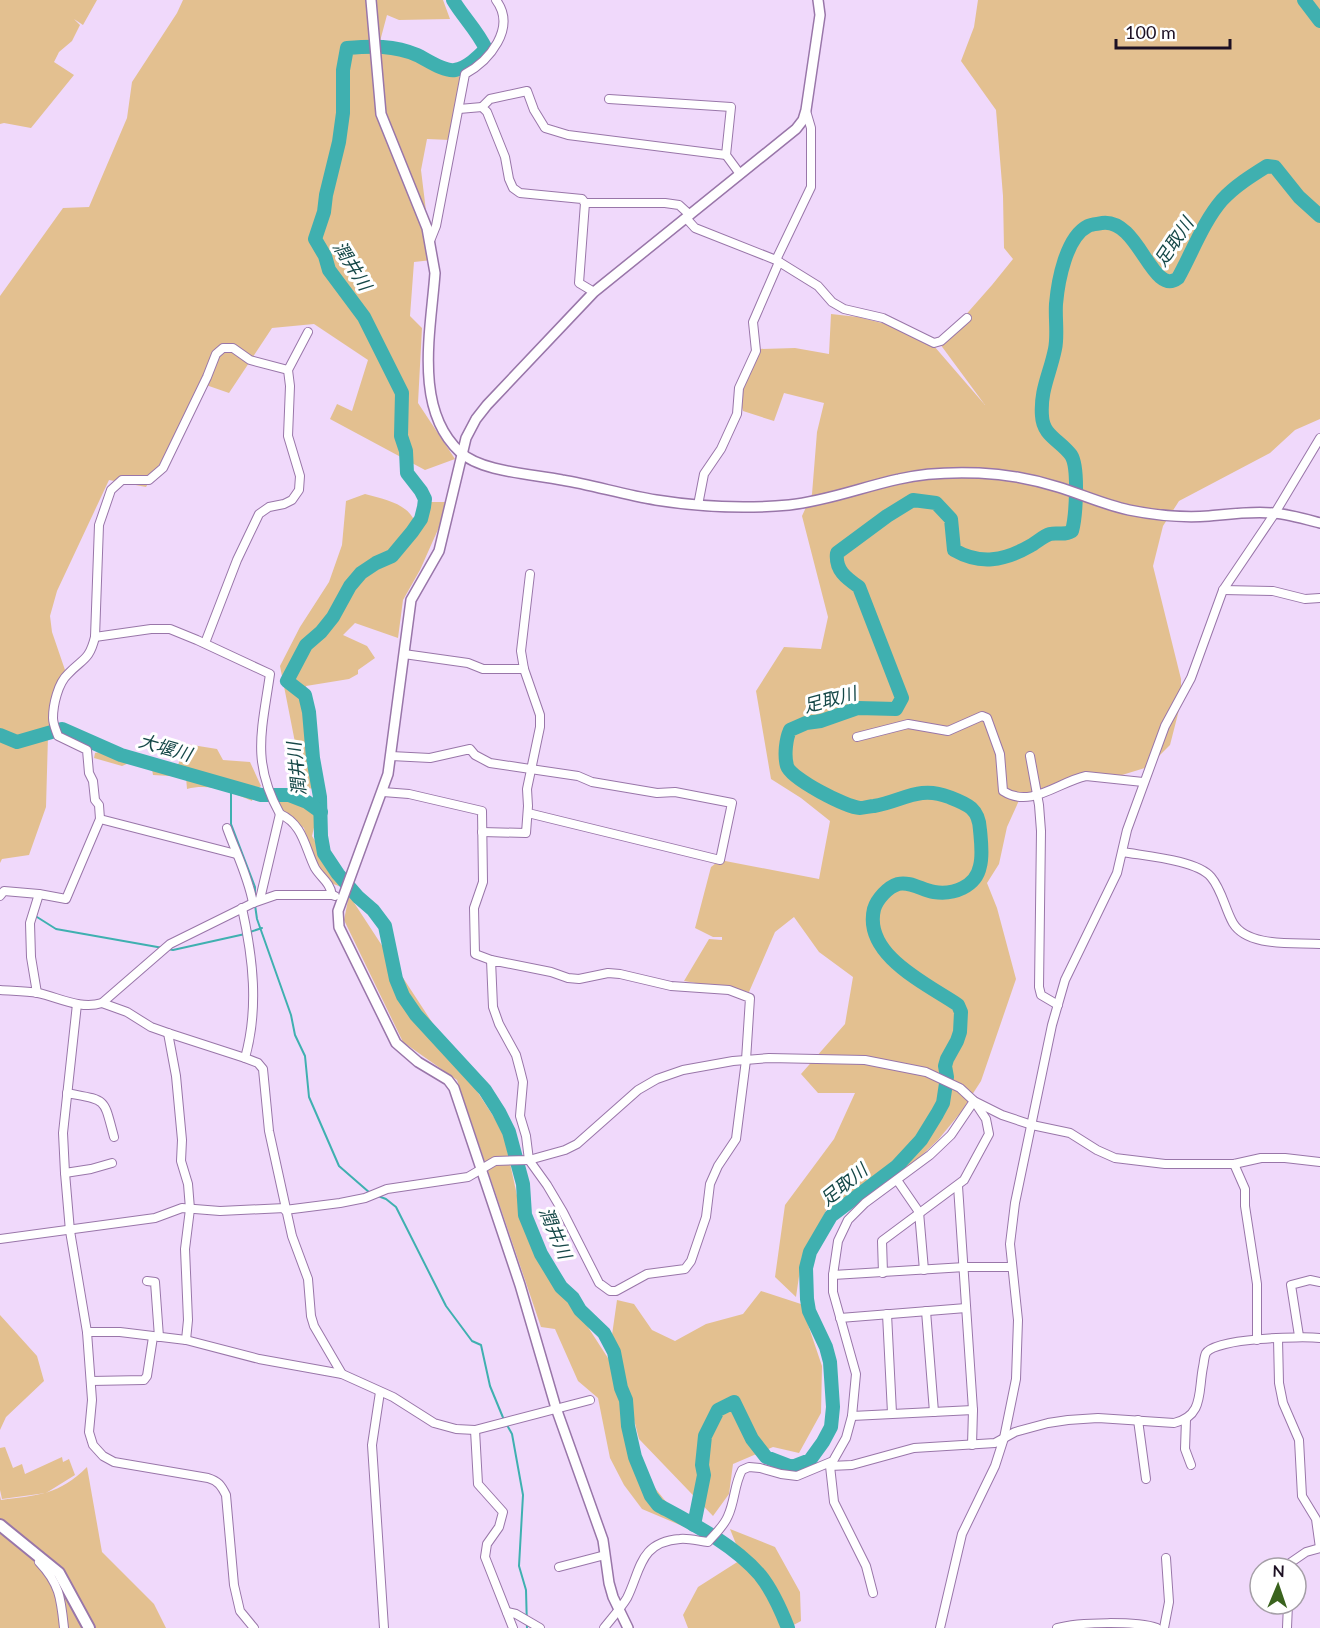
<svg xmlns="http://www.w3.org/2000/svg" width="1320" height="1628" font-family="Lato,'Noto Sans JP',sans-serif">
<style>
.green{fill:#e3c090}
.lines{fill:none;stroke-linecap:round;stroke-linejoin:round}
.stream{stroke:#3fb0b0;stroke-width:2}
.river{stroke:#3fb0b0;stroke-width:14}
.minor-casing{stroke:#9976a9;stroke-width:10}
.tertiary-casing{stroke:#9976a9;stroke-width:12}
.secondary-casing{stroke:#9976a9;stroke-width:14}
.minor{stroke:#fff;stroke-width:8}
.tertiary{stroke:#fff;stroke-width:9}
.secondary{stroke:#fff;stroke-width:10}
.labels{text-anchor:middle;stroke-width:6;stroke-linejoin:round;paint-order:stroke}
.water-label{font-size:18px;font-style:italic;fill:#164848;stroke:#fff}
</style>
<rect width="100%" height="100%" fill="#f0d9fb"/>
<g class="green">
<polygon points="0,0 97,0 83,25 74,19 80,25 72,41 59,52 54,62 74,75 31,128 4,123 0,124"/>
<polygon points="183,0 443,0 450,19 399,20 387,15 379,45 463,78 450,140 427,139 421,170 432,260 414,262 410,316 422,328 418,403 455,459 425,470 330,419 337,404 352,411 368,360 314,324 272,328 229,393 206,385 146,487 109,480 57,591 50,616 52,632 65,670 51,729 32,736 48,736 46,807 29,855 2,859 0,863 0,296 63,208 89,207 127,118 132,82 177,13"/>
<polygon points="978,0 1320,0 1320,419 1295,430 1270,453 1179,501 1163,526 1153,566 1181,679 1181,702 1170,745 1148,767 1109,779 1059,782 1021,796 1007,827 999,864 987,883 997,908 1016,979 981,1081 961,1112 938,1140 919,1158 888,1183 827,1209 802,1256 796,1297 775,1277 785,1205 834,1139 855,1093 818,1093 801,1074 845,1024 853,977 819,952 794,917 775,932 749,992 684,981 709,939 722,940 722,937 713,937 695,928 711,867 720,860 819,879 830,821 801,798 771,779 756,691 784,647 821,649 828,617 802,516 812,494 817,432 824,403 784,393 774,421 743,411 739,397 759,349 795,348 829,354 831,314 858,317 886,324 934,346 985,405 940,344 992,285 1013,259 1004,248 1003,196 996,110 961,61 974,27"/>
<path d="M365,494C386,500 408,503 416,524L429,502H445L440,525L420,570L403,600L398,638L355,623L343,635L367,646L375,658L358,670V674L349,679L306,686L315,732L319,789L304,788L280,666L300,627L329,582L342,545L346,501Z"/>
<path d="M186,744L217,749L223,760L250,762L261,786L254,792L252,801C230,792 210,783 187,789L186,777L153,775L152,769L129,763L122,766L94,758L95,753L113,749L178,765Z"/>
<path d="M276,788C292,789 305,794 316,804V819L312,836L344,887C315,883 310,852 304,828L286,814L273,795Z"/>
<polygon points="349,895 503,1131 521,1214 553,1273 617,1372 647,1478 687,1528 642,1509 624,1485 610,1458 598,1398 578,1381 555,1329 541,1327 457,1080 403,1042 344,920"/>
<polygon points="761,1291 801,1304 822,1366 821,1413 799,1453 773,1447 733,1464 729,1494 713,1516 639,1439 612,1335 617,1300 634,1304 652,1330 675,1341 706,1324 743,1314"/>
<polygon points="0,1315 37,1356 44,1381 6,1417 0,1430"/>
<polygon points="5,1447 13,1468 22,1464 25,1474 62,1457 63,1462 69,1459 75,1475 46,1493 2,1499 0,1490 0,1448"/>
<path d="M87,1467L102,1552L154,1604L166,1628H0V1496L1,1500C38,1495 59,1495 87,1467Z"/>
<polygon points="730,1529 775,1547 800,1592 801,1621 788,1628 688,1628 683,1615 698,1587 742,1559"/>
</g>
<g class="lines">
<g class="stream">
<polyline points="231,787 231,824 255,887 255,899"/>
<polyline points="255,905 257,919 291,1015 295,1035 305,1056 309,1097 339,1166 370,1193"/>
<polyline points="37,917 56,929 163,948"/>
<polyline points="250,932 262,928"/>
<polyline points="168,949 173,950 245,934"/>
<polyline points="378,1196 386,1199 396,1207 446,1306 472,1341 481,1345 490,1386 504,1420"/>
<polyline points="507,1425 512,1434 523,1495 519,1566 526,1590 527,1628"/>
</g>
<g class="river">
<path d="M453,0C463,17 477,30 486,49C478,57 467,68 455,70C444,72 426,59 417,55C394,45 372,46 347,48L343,70V113L339,142L326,195L324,212L315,239L325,256L329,270L364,317L402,393L401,436L406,451L407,473L421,491L425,499L424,507L421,519L412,532L392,556L376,563L361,573L350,586L333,617L321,632L306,645L287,681L305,695L309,712L313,758L320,797L321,836L324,853L338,874L358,897L373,910L385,926L396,979L403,996L416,1015L485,1090L499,1112L509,1132L523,1184L525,1215L541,1254L561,1287L573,1298L580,1310L604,1333L614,1352L621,1388L626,1400L628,1426L635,1457L651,1496L658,1505C693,1524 733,1544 760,1575C773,1591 781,1610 788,1628"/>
<polyline points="1304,0 1320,21"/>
<polyline points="0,735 17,742 62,729 121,755 261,795 289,795 307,802 321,812"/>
<path d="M694,1525L704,1475L702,1465L705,1436L718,1410L734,1402L752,1439L766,1457L792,1467L810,1460L823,1442L831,1427L833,1407L830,1362L826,1347L809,1311L807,1299L806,1268L810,1252L831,1216L897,1166L921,1140L937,1114L943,1103L947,1077L945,1066L947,1059L957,1041L960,1032L961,1012L958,1005C927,984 863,955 874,909C877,899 888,887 898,884C910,881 922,890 934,892C953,895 976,887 980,866C983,855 981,841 980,830C979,808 967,804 949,797C919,785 903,801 874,806C870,806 864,808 860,808C846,807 791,779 787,766C784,755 786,739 790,730L806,723L821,721L858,708L896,709L902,698L859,587C846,578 835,570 837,553L887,516L913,500L936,503L951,519L954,550C980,565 1004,561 1030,546C1036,543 1043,536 1050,534C1058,532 1064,536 1072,531C1076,516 1079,467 1071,455C1060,440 1043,436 1042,416C1040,390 1050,374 1055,349C1058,335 1055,319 1056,304C1058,281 1066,237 1088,226C1092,224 1098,224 1102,223C1139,218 1152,298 1178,278C1192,253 1203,222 1222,200C1235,186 1251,176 1267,166L1275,167L1299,197L1320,216"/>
</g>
<defs>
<g id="minor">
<polyline points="609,99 731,107 726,155 740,174"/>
<polyline points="459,109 482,107"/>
<polyline points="585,203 579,283 594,292"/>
<polyline points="690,215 679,205 665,203 585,203 582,199 520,193 513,188 509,179 505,157 487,112 482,107 490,99 527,91 534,110 545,128 568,135 726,155"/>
<polyline points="686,218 695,228 776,260 818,286 832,302 844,309 883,318 934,343 941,341 967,318"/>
<path d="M430,241L436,226L465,74C489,61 517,28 496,0"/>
<polyline points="776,260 811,187 811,128 806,111"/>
<polyline points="698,505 704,474 721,449 737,414 739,388 756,351 753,322 779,262"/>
<polyline points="1223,590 1273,591 1305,599 1320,598"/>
<path d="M95,637L151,629H170L197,640L270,674C262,730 251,762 280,814C303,824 305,848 315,868C321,878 330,882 332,895"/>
<polyline points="205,643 237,560 259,514 269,507 284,504 292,500 299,490 300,476 288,436 290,386 288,370 308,332"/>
<polyline points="404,654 468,663 483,669 524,669"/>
<path d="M857,737L908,724L948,731L982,716L987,718L1000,754L1003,791C1031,809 1058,782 1086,776L1143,782"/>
<polyline points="391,756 430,758 470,749 475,755 490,763 578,776 592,782 657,793 675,792 732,803 720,860 528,813"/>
<polyline points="1030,756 1039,805 1041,831 1039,987 1041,995 1058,1005"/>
<polyline points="383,792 409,794 482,811 483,882 474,908 475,954 491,960"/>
<polyline points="100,819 236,854"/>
<path d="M227,828C236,853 248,876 253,903"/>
<polyline points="482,832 526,833 528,806 527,789 540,727 540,715 524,669 521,651 530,574"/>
<path d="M1123,852C1145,856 1197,860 1211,877C1222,890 1225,909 1233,923C1248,948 1295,942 1320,944"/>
<path d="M0,896L4,891L39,894L66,899L100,819L99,805L95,800L93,781L89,773L87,750L58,736C56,730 53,724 53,718C53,705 58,683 68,674C83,658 89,661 95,637L99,525L111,490L122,480H149L163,468L207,377L216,354L223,348H233L250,360L288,370"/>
<polyline points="260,899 280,814"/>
<path d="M242,908C253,958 259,1008 245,1058"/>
<polygon points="491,960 551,972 568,978 579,979 608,973 620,974 671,986 729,990 750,998 746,1060 736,1139 718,1166 710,1184 706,1217 691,1261 685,1269 647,1274 616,1291 610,1291 599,1283 563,1212 547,1185 529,1160 526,1136 520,1116 523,1082 520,1070 516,1055 499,1024 493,1007"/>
<path d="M0,990C12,991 25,991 38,993C58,997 80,1010 102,1003L170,944L253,903L276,895H332L335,896"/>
<polyline points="37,993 31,957 30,923 39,894"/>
<polyline points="102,1003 127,1012 151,1027 168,1033 245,1058 258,1063 263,1069 269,1131 292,1236 308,1279 311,1316 314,1326 342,1374 393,1397 434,1423 456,1429 475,1430 590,1400"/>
<path d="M77,1004L63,1133L65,1173L70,1231L87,1332L92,1400L89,1432L93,1445L103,1456L114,1462L208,1478C218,1481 221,1485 226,1495L234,1585L240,1611L254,1628"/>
<polyline points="168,1033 176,1076 182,1140 181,1161 188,1184 190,1209 185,1249 188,1320 186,1340"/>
<path d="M67,1093C108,1101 103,1097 114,1137"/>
<polyline points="1234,1164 1245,1189 1245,1206 1257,1284 1257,1340"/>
<polyline points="65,1173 91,1169 112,1163"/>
<polyline points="897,1180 919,1212 924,1270"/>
<polyline points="958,1186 973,1410 972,1445"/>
<polyline points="285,1210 340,1203 365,1198 387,1189 468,1177 495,1161 529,1160 565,1150 577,1144 638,1090 657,1079 683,1070 733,1061 769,1058 865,1060 926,1072 960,1088 974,1101 1002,1115 1032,1125 1070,1133 1097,1150 1115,1158 1165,1164 1234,1164 1261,1158 1285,1158 1320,1162"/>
<polyline points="0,1239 155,1218 182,1208 220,1211 285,1208"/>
<polyline points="833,1275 965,1267 1011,1267"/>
<polyline points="147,1281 155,1282 159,1337"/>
<polyline points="926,1311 934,1412"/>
<polyline points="887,1314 892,1413"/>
<polyline points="840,1318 966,1308"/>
<polyline points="87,1332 120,1332 186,1340 259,1359 342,1374"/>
<polyline points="1299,1336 1291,1285 1310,1280 1320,1282"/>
<polyline points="1278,1339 1279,1383 1283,1403 1299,1440 1302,1496 1316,1519 1320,1548 1306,1552 1290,1563 1290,1568"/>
<polyline points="91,1381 144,1380 147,1376 153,1337"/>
<polyline points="380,1392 372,1445 384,1628"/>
<polyline points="852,1416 973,1410"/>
<polyline points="1186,1419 1185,1449 1191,1465"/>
<polyline points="1138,1420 1146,1479"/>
<polyline points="475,1430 478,1484 503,1512 499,1527 487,1544 485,1557 513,1628"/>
<path d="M832,1463L830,1466L852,1465L914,1448L995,1443L1015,1432L1048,1423L1068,1420L1098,1418L1174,1423C1204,1416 1198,1392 1203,1367C1204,1363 1204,1357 1206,1353C1215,1338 1302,1336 1320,1338"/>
<polyline points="830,1466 834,1502 866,1566 873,1593"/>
<path d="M39,1562C60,1584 61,1599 64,1628"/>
<polyline points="559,1567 605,1555"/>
<polyline points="507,1612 516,1614 540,1628"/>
<path d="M604,1628C611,1619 621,1608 627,1598C641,1570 639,1542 680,1539C688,1538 699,1541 708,1542C715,1534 724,1526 728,1516C735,1501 734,1485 742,1470L749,1467L760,1468L781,1474L797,1476L833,1461L846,1438L852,1416L856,1374L833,1292V1275L838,1241L848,1220L865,1203L930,1155L951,1135L974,1101L986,1119L989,1134L964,1180L882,1241L883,1273"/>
<polyline points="940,1628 962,1534 995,1466 1004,1438 1016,1379 1018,1320 1010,1244 1015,1203 1052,1025 1065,980 1117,873 1127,830 1165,726 1191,678 1223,590 1275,513 1320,438"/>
<path d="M1057,1628C1078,1622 1137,1621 1157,1628"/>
<polyline points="1164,1628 1169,1602 1166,1558"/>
<polyline points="1287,1628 1288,1604"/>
</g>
<g id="tertiary">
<path d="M371,0L381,114L427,228L435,273C431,330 413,409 460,452C481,472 533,474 562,480C593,485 624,495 656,500C700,507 745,509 789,505C827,501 862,487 899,479C924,473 952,472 979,473C1005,474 1032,479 1058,487C1081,494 1105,505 1129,510C1154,515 1183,518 1209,516C1230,514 1251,511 1273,513C1288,514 1305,519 1320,523"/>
<polyline points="628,1628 613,1597 609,1583 603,1540 556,1408 520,1285 454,1088 448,1080 418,1062 396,1043 339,927 338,911 388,774 411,600 439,551 466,438 476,419 487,405 594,292 796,129 803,120 806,110 820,15 818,0"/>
</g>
<polyline id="secondary" points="0,1525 59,1573 89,1628"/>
</defs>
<use href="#minor" class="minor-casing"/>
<use href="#tertiary" class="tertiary-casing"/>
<use href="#secondary" class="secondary-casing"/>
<use href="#minor" class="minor"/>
<use href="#tertiary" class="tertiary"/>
<use href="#secondary" class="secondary"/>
</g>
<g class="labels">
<g class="water-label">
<text transform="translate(1174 242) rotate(-56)" y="6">足取川</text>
<text transform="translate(352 266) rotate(58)" y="6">潤井川</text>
<text transform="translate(830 700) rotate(-15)" y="6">足取川</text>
<text transform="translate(165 748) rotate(16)" y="6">大堰川</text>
<text transform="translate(297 769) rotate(-96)" y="6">潤井川</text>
<text transform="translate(844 1185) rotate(-39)" y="6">足取川</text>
<text transform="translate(555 1233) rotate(67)" y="6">潤井川</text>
</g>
</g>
<g transform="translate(1278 1586) rotate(2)"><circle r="28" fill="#ffffff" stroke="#a59fa7" stroke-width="1.5"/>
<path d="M0-4.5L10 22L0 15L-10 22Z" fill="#3a631e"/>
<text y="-9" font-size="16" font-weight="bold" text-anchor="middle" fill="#1d1023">N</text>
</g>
<path d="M1116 39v9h114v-9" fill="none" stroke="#1d1023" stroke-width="3"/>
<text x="1125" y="39" font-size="18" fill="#1d1023" stroke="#ffffff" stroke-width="4.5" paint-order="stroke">100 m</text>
</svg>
